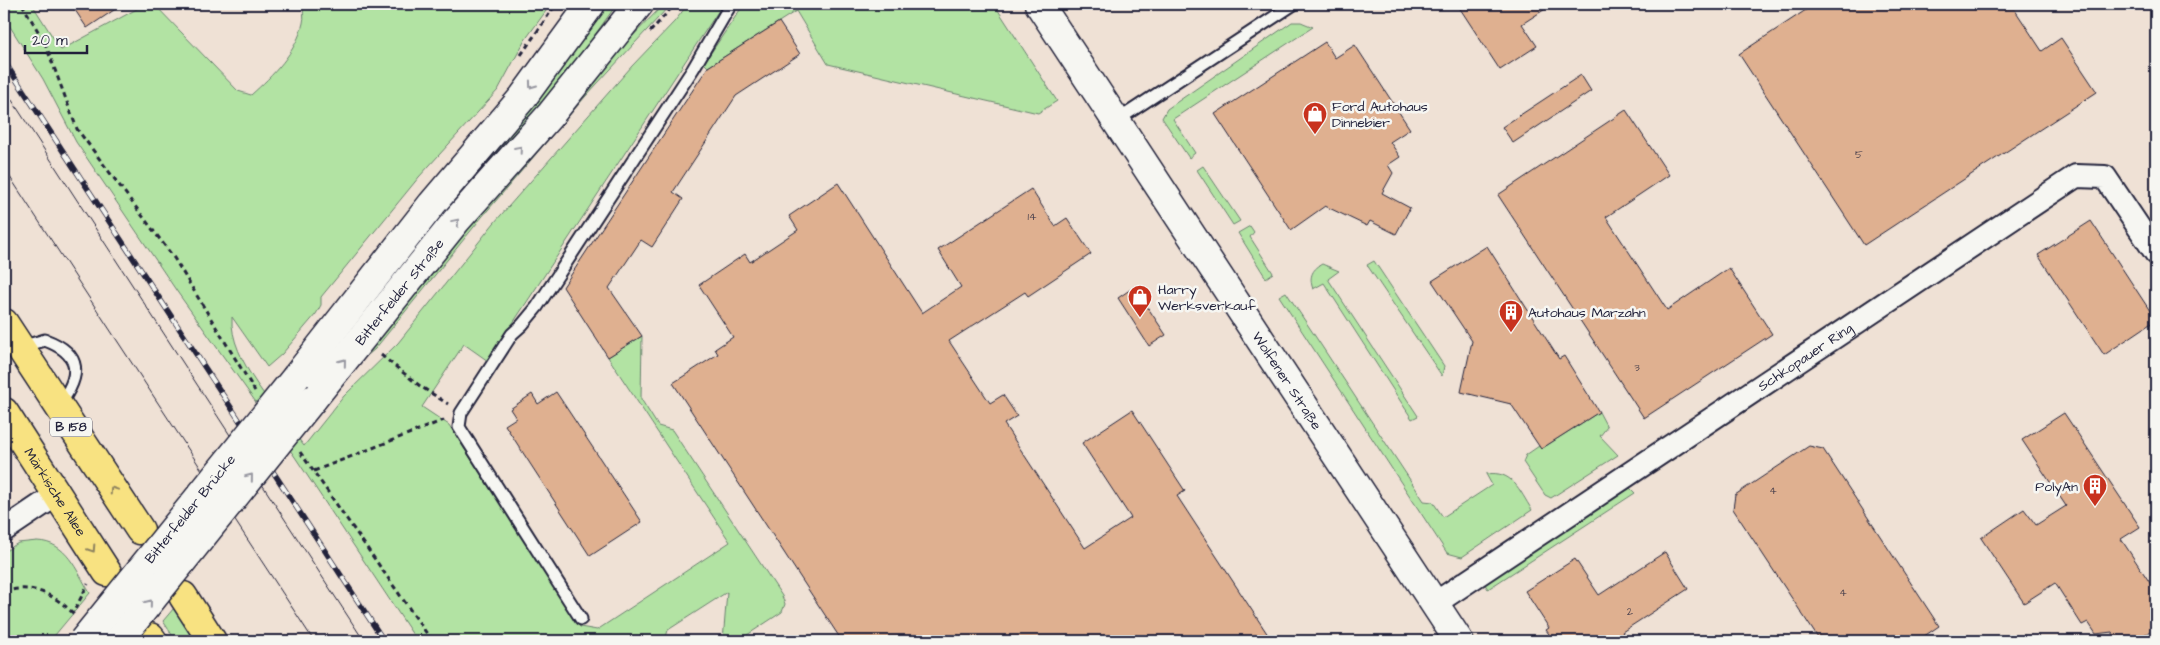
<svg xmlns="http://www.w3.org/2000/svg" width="2160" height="645" font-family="'Architects Daughter',sans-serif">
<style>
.green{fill:#b2e3a3;stroke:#6a826f}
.building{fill:#dfb090;stroke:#22223b}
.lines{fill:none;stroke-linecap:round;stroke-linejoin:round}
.lane-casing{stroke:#22223b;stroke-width:15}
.street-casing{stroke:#22223b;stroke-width:26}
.secondary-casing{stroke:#22223b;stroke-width:31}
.primary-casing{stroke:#22223b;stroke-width:31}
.path{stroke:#22223b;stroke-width:3;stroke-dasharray:5 4;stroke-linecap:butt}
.lane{stroke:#f6f6f2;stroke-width:11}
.street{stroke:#f6f6f2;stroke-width:22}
.secondary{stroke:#f6f6f2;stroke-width:28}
.primary{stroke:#f8e281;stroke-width:28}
.tram{stroke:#22223b;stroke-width:1}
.rail-casing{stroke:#22223b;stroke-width:5.5}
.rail{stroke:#f6f6f2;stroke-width:4;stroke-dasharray:11;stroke-linecap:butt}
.secondary-bridge-casing{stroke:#22223b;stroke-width:31;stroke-linecap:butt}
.secondary-bridge{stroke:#f6f6f2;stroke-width:28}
.oneway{stroke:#9797a0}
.oneway2{stroke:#8d825e}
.labels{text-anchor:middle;stroke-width:5;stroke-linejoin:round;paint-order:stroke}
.number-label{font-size:11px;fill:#514650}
.shield{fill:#f6f6f2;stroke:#626272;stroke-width:1}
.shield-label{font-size:12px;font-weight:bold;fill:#22223b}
.poi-label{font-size:14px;fill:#22223b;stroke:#f6f6f2;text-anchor:start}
.street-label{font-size:14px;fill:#22223b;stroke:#f6f6f2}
</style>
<rect width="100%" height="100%" fill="#efe1d5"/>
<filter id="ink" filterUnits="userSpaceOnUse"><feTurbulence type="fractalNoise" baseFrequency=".02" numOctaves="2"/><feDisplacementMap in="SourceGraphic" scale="10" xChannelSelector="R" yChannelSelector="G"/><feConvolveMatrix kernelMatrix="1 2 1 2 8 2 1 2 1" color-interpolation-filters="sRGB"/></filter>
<g filter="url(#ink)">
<g class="green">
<path d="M4,4H32L61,50L146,4H154L238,91L251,95C273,75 296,53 303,23C305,17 302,10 304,4H551L525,40L498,90L419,177L321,297V305L316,314L282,354L267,367L232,317C229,360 279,412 304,446L344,396L398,343L494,223L632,66L675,21L688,4H723L488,361L464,344L422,407L449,425L580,627L597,630L730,542L608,357L642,336L641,399L658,426L672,430L782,596L785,604L782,612L738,641H723L727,592L668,630L665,641H417L295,457L178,293L76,142L43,79L4,17Z"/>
<polygon points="604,4 617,4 561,82 336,354 328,349"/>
<polygon points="664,4 671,4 585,97 482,217 375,349 362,360 477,213 620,49"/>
<polygon points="744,4 994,4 1057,101 1038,113 828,64 796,11 708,67 704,63"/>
<polygon points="1292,22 1301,22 1313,27 1173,119 1195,153 1189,158 1162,118 1167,109"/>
<polygon points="1203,166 1240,221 1233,225 1197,170"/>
<polygon points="1250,226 1254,232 1250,237 1273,273 1266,278 1238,233"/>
<polygon points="1374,261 1444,366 1442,376 1367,265"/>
<path d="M1322,264L1339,271L1328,279L1418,416L1412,419L1324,283L1313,289C1309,278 1311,270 1322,264Z"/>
<path d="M1286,292L1424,501L1433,502L1443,517L1492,485L1486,474C1513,470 1519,490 1532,510L1462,557L1447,553L1279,296Z"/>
<polygon points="1599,412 1607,427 1600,436 1618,455 1551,498 1545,495 1523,462 1526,455 1539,446 1541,449"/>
<polygon points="1630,488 1635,493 1488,589 1484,583"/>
<path d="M37,541C67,542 76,570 90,593L50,641H4V552L18,543Z"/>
<polygon points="174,608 196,641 176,641 163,621"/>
</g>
<g class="building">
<polygon points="71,4 123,4 87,28"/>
<polygon points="1457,4 1553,4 1522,24 1537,46 1500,70"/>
<polygon points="1815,4 2011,4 2042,51 2061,38 2097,92 1864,245 1739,54"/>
<polygon points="779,22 800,54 736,96 673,192 683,199 652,247 641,240 609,288 642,336 608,357 563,287 708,67"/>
<polygon points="1325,42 1335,58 1355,45 1410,129 1390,142 1400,157 1388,165 1393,173 1382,193 1410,208 1396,234 1370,221 1367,226 1325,206 1291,230 1215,114"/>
<polygon points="1581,75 1591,91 1513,143 1502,127"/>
<polygon points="1626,110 1669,175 1606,217 1667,310 1729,268 1772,334 1644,418 1498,195"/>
<polygon points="838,183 922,313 961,287 938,250 1031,189 1055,226 1067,218 1091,254 1028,296 1025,292 949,341 990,403 1003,395 1017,416 1004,424 1085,548 1131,518 1082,443 1132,410 1185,491 1177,496 1272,641 842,641 673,383 718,354 715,349 733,337 699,285 745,254 750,262 798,230 789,216"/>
<polygon points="2091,221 2156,320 2104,355 2038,255"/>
<polygon points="1487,246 1559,359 1564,356 1599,412 1541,449 1511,404 1461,392 1472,341 1432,281"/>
<polygon points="1134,287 1166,335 1149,346 1118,298"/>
<polygon points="556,392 642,522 590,556 505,425 516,418 510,409 532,394 538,404"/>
<polygon points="2064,413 2140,527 2121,539 2156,592 2156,627 2135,641 2118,641 2112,632 2096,634 2088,622 2082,625 2055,583 2024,603 1981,538 2024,509 2036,525 2066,506 2022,440"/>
<polygon points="1809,446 1823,449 1939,626 1917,641 1820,641 1733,509 1735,495"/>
<polygon points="1665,552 1688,589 1622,632 1629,641 1554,641 1546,630 1549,628 1525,591 1575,559 1599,595"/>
</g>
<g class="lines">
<defs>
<g id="lane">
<polyline points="1116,121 1294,4"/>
<path d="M21,347L45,340C83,354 81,376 59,405"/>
<polyline points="581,619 459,427 461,413 512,334 522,325 537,307 693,69 731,4"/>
</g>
<g id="street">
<polyline points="4,530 56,495"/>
<path id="s1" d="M1434,604L2076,176L2105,177L2156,253"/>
</g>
<g id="secondary">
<path id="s2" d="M1039,4L1459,641"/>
<polyline points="297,376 432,204 523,97 591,4"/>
<path id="s3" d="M312,400L456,221L551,114L639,4"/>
</g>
<g id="primary">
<polyline points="4,323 140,530"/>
<path id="s4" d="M4,412L107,572"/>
<polyline points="183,596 212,641"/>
<polyline points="150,637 153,641"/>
</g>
</defs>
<use href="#lane" class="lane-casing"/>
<use href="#street" class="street-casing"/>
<use href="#secondary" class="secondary-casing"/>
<use href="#primary" class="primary-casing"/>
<g class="path">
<polyline points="22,4 45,43 77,129 174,258 255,391"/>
<polyline points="650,32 675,4"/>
<polyline points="521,55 556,4"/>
<polyline points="381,355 420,386 448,404"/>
<polyline points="300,452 432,641"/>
<polyline points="314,471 444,420"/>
<path d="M4,592C32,583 53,594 73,613L88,584"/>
</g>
<use href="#lane" class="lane"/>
<use href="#street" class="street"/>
<use href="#secondary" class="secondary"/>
<use href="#primary" class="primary"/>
<g class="tram">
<polyline points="4,88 364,641"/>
<polyline points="4,168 314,641"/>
</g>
<defs>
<polyline id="rail" points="4,61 384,641"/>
</defs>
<use href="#rail" class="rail-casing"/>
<use href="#rail" class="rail"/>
<defs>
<g id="secondary-bridge">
<path id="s5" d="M83,641L297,376"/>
<polyline points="118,641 312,400"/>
</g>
</defs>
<use href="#secondary-bridge" class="secondary-bridge-casing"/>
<use href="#secondary-bridge" class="secondary-bridge"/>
</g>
<defs><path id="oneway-chevron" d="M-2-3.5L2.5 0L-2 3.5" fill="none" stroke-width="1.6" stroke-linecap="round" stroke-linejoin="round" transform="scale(1.25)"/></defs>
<g class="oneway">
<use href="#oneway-chevron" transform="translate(532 85) rotate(126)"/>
<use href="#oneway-chevron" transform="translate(519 149) rotate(-49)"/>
<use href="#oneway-chevron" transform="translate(456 222) rotate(-50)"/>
<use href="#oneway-chevron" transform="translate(343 362) rotate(-51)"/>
<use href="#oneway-chevron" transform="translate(250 477) rotate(-51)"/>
<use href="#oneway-chevron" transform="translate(149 603) rotate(-51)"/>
</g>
<g class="oneway2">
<use href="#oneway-chevron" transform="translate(113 490) rotate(-124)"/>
<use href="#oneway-chevron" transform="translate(92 549) rotate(57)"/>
</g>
</g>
<defs>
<symbol id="shop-pin" viewBox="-11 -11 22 30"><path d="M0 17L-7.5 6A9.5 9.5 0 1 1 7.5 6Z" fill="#c8321e" stroke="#f6f6f2"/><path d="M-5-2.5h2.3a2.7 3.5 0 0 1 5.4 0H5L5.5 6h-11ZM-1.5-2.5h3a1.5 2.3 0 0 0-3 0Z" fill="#fff"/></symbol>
<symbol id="building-pin" viewBox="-11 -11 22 30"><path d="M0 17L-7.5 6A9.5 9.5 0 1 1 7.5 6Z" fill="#c8321e" stroke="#f6f6f2"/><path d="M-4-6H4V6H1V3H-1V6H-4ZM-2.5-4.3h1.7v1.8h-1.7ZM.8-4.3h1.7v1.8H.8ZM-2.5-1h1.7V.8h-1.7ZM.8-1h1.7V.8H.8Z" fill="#fff"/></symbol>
</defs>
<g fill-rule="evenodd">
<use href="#shop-pin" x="1301" y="100" width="28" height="38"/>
<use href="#shop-pin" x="1126" y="283" width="28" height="38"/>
<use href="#building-pin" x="1497" y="298" width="28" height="38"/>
<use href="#building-pin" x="2081" y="472" width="28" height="38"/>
</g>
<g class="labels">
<g class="number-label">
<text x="1859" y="158">5</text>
<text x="1032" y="220">14</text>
<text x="1637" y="371">3</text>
<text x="1773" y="494">4</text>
<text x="1843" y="596">4</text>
<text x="1630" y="615">2</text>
</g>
<rect class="shield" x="50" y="417.5" width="42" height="19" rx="4"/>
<g class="shield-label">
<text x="71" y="431">B 158</text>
</g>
<g class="poi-label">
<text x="1332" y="111">Ford Autohaus<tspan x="1332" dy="16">Dinnebier</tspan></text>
<text x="1158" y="294">Harry<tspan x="1158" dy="16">Werksverkauf</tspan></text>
<text x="1528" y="317">Autohaus Marzahn</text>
<text x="2078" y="491" text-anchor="end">PolyAn</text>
</g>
<g class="street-label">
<text dy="5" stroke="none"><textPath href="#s3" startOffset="139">Bitterfelder Straße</textPath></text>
<text dy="5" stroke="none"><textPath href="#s1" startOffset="446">Schkopauer Ring</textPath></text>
<text dy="5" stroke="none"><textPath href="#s2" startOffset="451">Wolfener Straße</textPath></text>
<text dy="5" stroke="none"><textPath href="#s4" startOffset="95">Märkische Allee</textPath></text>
<text dy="5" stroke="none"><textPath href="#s5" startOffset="170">Bitterfelder Brücke</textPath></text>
</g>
</g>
<rect width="2160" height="645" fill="none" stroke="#f6f6f2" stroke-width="20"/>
<rect x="10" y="10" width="2140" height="625" fill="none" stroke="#22223b" stroke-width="2" filter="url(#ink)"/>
<path d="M25 45v8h62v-8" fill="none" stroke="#22223b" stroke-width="2.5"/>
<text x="32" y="45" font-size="15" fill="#22223b" stroke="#f6f6f2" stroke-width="4" paint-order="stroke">20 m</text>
</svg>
